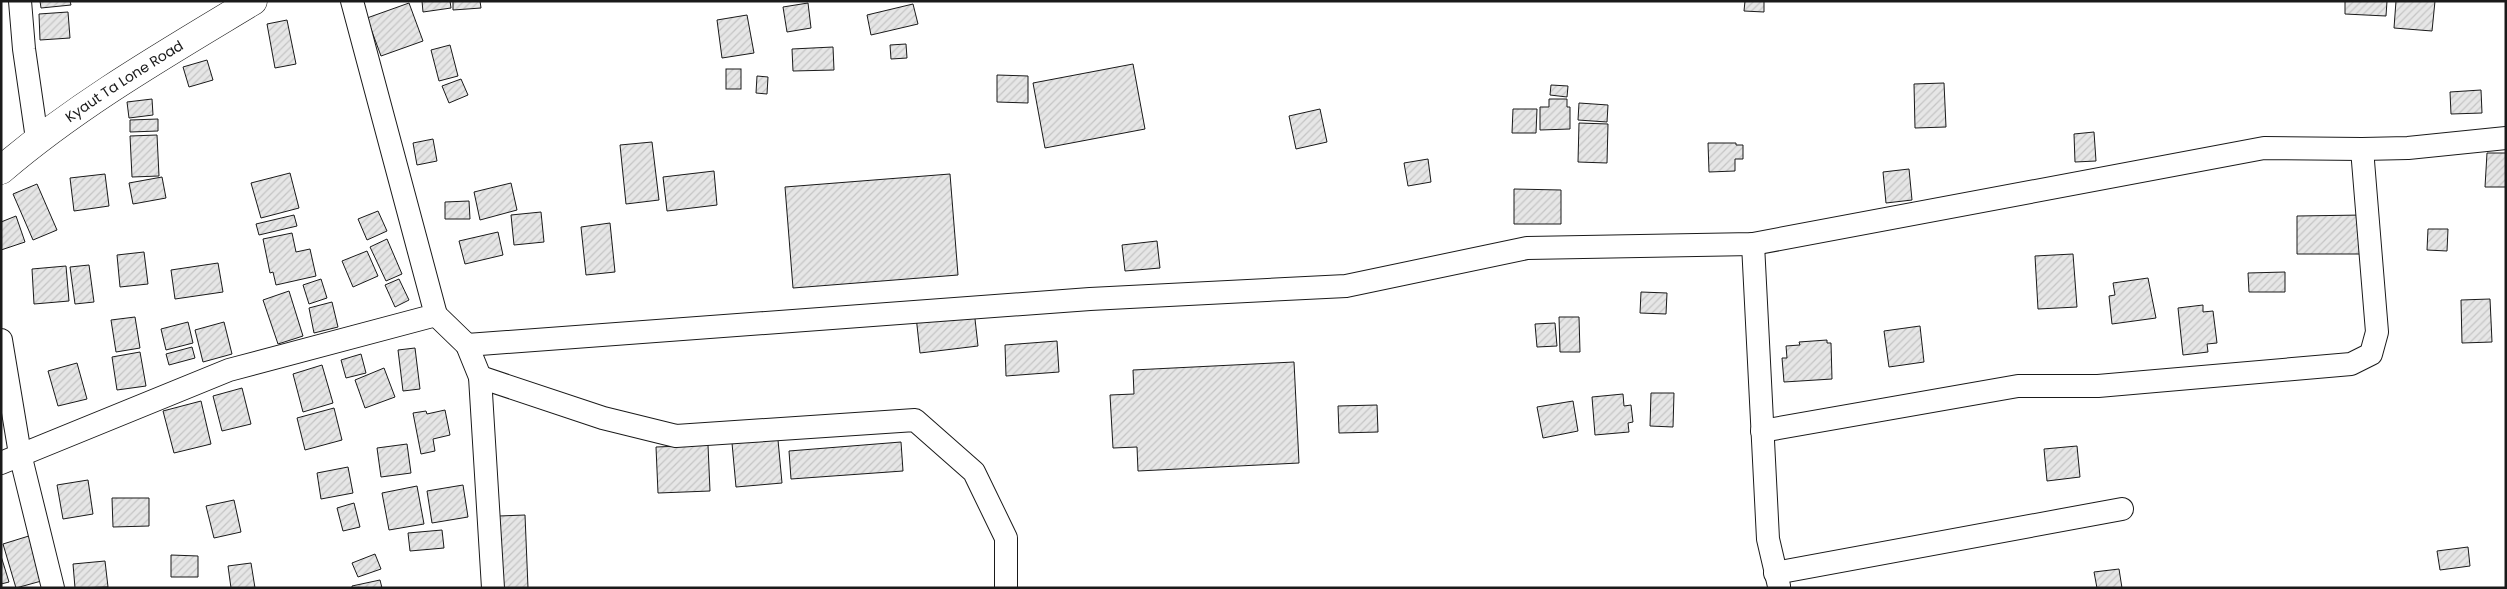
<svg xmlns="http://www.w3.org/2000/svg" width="2507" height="589" font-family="Poppins,sans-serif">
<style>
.building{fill:url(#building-hatch);stroke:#1a1a1a}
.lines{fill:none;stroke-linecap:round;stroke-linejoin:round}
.minor-casing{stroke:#1a1a1a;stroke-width:24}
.major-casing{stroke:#1a1a1a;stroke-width:29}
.minor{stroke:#fff;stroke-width:22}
.major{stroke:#fff;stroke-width:28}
.labels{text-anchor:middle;stroke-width:4;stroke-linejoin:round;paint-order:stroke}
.street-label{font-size:14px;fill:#1a1a1a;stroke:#fff}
</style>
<defs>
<pattern id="building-hatch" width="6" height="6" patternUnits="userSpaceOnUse" patternTransform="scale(1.25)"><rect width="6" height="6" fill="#e6e6e6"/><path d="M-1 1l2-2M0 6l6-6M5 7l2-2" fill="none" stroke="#c5c5c5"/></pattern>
</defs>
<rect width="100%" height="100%" fill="#fff"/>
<g class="building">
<polygon points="40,1 70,1 71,5 41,8"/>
<polygon points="422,1 450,1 451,8 423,12"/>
<polygon points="453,1 480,1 481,8 453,10"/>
<polygon points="1745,1 1764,1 1764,12 1744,11"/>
<polygon points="2345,1 2387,1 2386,16 2345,14"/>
<polygon points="2396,1 2435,1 2432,31 2394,28"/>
<polygon points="409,3 423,41 381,56 367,18"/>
<polygon points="808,3 811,28 787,32 783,7"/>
<polygon points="913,4 918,24 871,35 867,15"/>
<polygon points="68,12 70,38 40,40 39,14"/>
<polygon points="747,15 754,53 722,58 717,20"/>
<polygon points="287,20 296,64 275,68 267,24"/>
<polygon points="906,44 907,58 891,59 890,45"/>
<polygon points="450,45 458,76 439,81 431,50"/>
<polygon points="833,47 834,70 793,71 792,49"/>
<polygon points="207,60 213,80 189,87 183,67"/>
<polygon points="1133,64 1145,129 1045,148 1033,83"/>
<rect x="726" y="69" width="15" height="20"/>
<polygon points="997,75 1028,76 1028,103 997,102"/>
<polygon points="757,76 768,77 767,94 756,93"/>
<polygon points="461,79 468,95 449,103 442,86"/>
<polygon points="1944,83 1946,127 1915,128 1914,84"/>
<polygon points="1551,85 1568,86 1567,97 1550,95"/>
<polygon points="2481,90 2482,113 2451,114 2450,92"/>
<polygon points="152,99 153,115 129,118 127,102"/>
<polygon points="1549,99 1567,99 1567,107 1570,107 1570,129 1540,130 1540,107 1549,107"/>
<polygon points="1579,103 1608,105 1607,122 1578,120"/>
<polygon points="1320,109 1327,142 1296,149 1289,116"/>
<polygon points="1513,109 1537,109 1536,133 1512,133"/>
<polygon points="158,119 158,131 130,132 130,120"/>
<polygon points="1579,123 1608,124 1607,163 1578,162"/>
<polygon points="2094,132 2096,161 2075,162 2074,134"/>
<polygon points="157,135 159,176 132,177 130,136"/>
<polygon points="433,139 437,161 417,165 413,143"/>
<polygon points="652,142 659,200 626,204 620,145"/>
<polygon points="1708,143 1736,143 1736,145 1743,145 1743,159 1735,159 1735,171 1709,172"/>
<polygon points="2487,153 2506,153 2506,187 2485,187"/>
<polygon points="1428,159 1431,182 1408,186 1404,163"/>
<polygon points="1909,169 1912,200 1886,203 1883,172"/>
<polygon points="714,171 717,205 667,211 663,177"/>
<polygon points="290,173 299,208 261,218 251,183"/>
<polygon points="105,174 109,206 74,211 70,178"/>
<polygon points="950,174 958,275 793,288 785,187"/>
<polygon points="162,177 166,198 133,204 129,183"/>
<polygon points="511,183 517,210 480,220 474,192"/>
<polygon points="37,184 57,230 33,240 13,194"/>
<polygon points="1514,189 1561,190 1561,224 1514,224"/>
<polygon points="469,201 470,219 445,219 445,202"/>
<polygon points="378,211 387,231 367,240 358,219"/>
<polygon points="541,212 544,242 514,245 511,215"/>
<polygon points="294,215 297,226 259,235 256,224"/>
<polygon points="2364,215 2365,254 2297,254 2297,216"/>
<polygon points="16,216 25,242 1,250 1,222"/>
<polygon points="610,223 615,272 586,275 581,227"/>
<polygon points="2428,229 2448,229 2447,251 2427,250"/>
<polygon points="498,232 503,255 465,264 459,241"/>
<polygon points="292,233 296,252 310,249 316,276 276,285 273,272 270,273 263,239"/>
<polygon points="387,239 402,274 386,281 370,247"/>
<polygon points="1157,241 1160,268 1125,271 1122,245"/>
<polygon points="367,251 378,276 353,287 342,261"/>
<polygon points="144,252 148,284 120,287 117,255"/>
<polygon points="2073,254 2077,307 2038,309 2035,256"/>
<polygon points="218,263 223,292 175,299 171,270"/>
<polygon points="89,265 94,302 75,304 70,267"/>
<polygon points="66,266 69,301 34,304 32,269"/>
<polygon points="2285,272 2285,292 2249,292 2248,273"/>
<polygon points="2148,278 2156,318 2112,324 2109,296 2115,295 2113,283"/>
<polygon points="321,279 327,298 309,304 303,285"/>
<polygon points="399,279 409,300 395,307 385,285"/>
<polygon points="289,291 303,336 278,344 263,300"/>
<polygon points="1641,292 1667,293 1666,314 1640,313"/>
<polygon points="2490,299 2492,342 2462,343 2461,300"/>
<polygon points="332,302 338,327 314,333 309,308"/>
<polygon points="2203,305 2203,312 2213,311 2217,343 2207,344 2208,352 2183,355 2178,308"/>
<polygon points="974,310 978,346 920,353 916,316"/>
<polygon points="135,317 140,348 116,352 111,320"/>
<polygon points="1559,317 1579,317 1580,352 1560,352"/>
<polygon points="188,322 193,343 166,350 161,329"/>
<polygon points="224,322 232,354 203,362 195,330"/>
<polygon points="1555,323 1557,346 1537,347 1535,324"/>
<polygon points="1920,326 1924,362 1889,367 1884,331"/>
<polygon points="1827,340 1827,343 1831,343 1832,379 1784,382 1782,358 1787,358 1786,346 1800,345 1799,342"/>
<polygon points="1057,341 1059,372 1006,376 1005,345"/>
<polygon points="192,347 195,358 169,365 166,354"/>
<polygon points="415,348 420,389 403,391 398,350"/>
<polygon points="140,352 146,386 117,390 112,357"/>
<polygon points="361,354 366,373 346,378 341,360"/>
<polygon points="1294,362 1299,463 1138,471 1137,447 1113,448 1110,395 1134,394 1133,370"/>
<polygon points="77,363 87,399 58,406 48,371"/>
<polygon points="322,365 333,403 303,412 293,374"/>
<polygon points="384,368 395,397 365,408 355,380"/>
<polygon points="242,388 251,424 222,431 213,396"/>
<polygon points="1651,393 1674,393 1673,427 1650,426"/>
<polygon points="1623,394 1624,406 1631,405 1633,422 1628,423 1629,432 1595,435 1592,397"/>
<polygon points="201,401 211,444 174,453 163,411"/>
<polygon points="1573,401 1578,431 1543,438 1537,407"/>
<polygon points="1377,405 1378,432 1339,433 1338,406"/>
<polygon points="334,408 342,440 305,450 297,418"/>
<polygon points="445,410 450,435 433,439 435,451 421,454 413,413 426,411 427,414"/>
<polygon points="778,440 782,483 736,487 732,443"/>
<polygon points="901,442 903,471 791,479 789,451"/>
<polygon points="407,444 411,473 381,477 377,448"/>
<polygon points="708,445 710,491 658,493 656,447"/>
<polygon points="2077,446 2080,477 2047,481 2044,449"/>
<polygon points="348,467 353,493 321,499 317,473"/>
<polygon points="88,480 93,514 63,519 57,485"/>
<polygon points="463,485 468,517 432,523 427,491"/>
<polygon points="417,486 424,524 389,530 382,493"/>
<polygon points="112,498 149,498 149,526 113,527"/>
<polygon points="234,500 241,532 214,538 206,506"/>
<polygon points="354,503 360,527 343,531 337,508"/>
<polygon points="525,515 528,588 502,588 499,516"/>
<polygon points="442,530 444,548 410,551 408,533"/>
<polygon points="32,535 45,580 16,588 3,544"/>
<polygon points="2468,547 2470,566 2440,570 2437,551"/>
<polygon points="375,554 381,569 358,577 352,563"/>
<polygon points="171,555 198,556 198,577 171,577"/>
<polygon points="1,556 9,582 1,584"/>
<polygon points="105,561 108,587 75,588 73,564"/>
<polygon points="251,563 255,588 231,588 228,566"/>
<polygon points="2119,569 2122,588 2097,588 2094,572"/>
<polygon points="380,580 382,588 352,588 352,586"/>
</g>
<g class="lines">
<defs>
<g id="minor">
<polyline points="20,1 24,49 37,139"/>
<polyline points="1753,244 1768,539 1779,586"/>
<polyline points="436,315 467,345 480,377 493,588"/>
<polyline points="1,340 20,454 53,588"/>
<polyline points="467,345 1090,299 1346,286 1527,248 1753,244 2264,148 2362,149 2408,148 2506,138"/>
<polyline points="480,377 603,418 676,436 915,420 974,472 1006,538 1006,588"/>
<polyline points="1762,431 2018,386 2098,386 2351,364 2371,354 2377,332 2362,149"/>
<polyline points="1,463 229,370 436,315 352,1"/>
<polyline points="1775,573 2122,509"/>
</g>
<g id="major">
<path id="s1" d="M1,170C78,104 167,53 253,1"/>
</g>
</defs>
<use href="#minor" class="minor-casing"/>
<use href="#major" class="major-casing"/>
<use href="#minor" class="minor"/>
<use href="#major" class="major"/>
</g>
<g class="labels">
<g class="street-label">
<text dy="5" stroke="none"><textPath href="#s1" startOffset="152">Kyaut Ta Lone Road</textPath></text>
</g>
</g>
<rect width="2507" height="589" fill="none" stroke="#1a1a1a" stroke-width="5"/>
</svg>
